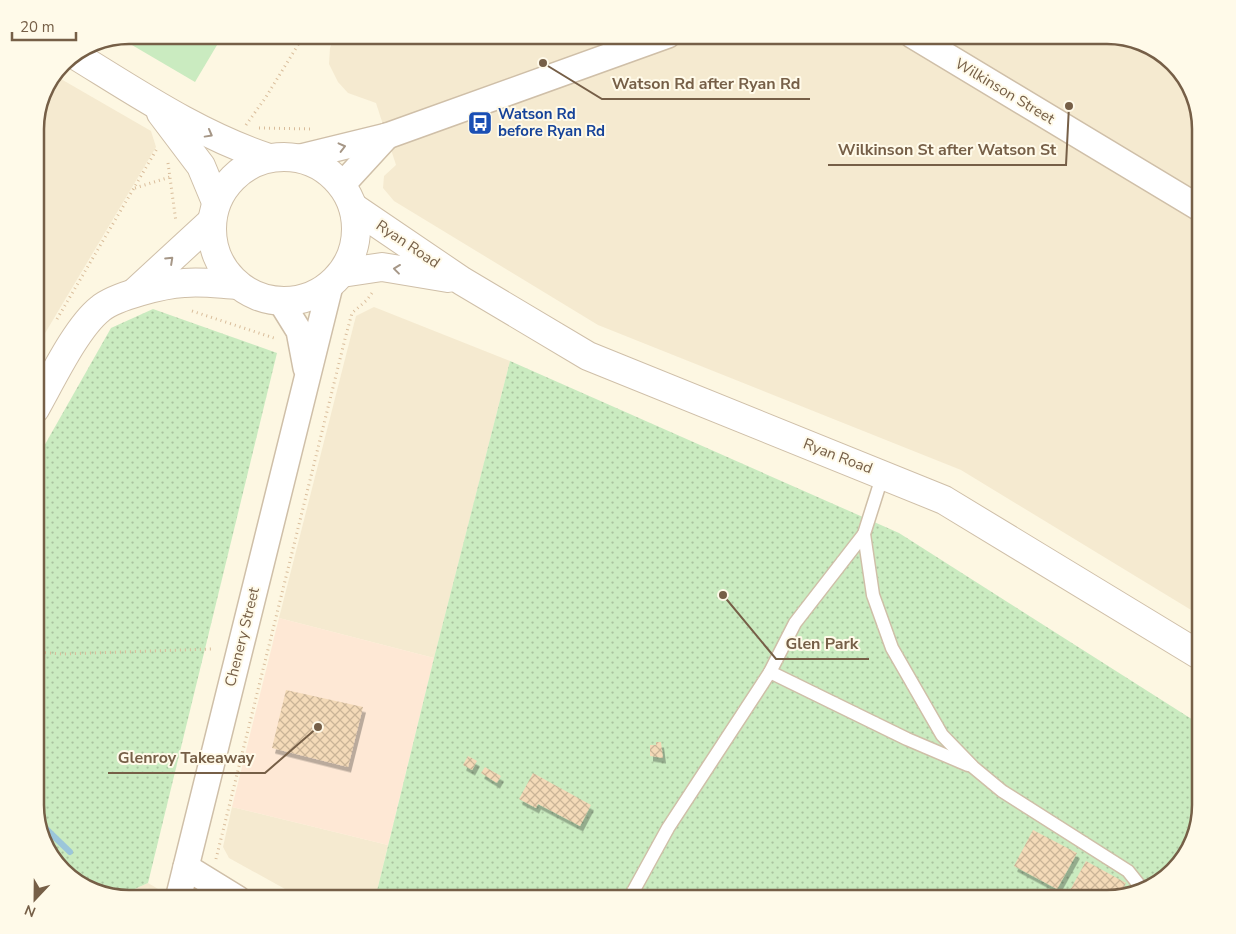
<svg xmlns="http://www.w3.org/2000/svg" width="1236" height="934" font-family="'Nunito Sans',sans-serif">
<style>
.residential{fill:#f5ead0}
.commercial{fill:#fee8d5}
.grass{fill:#caebc0}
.park{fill:url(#park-dots)}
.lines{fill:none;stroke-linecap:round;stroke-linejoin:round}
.stream{stroke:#9bc6da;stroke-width:6}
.building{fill:url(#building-cross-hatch);filter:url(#shadow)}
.service-casing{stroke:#cfbfa8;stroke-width:15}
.minor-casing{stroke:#cfbfa8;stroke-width:28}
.tertiary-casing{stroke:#cfbfa8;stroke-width:30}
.path{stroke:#d9bd9b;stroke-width:3;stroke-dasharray:1 4;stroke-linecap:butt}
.service{stroke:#fff;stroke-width:12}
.minor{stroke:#fff;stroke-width:25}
.tertiary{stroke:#fff;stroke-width:28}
.oneway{stroke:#a69787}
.labels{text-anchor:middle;stroke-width:4;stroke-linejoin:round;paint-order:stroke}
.street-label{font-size:15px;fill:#765f47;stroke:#fffae9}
.transit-label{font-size:15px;font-weight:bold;fill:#164399;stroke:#fffae9;text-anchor:start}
.rim{fill:none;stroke:#765f47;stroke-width:2.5}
.leader{fill:none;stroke:#765f47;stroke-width:2}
.callout-dot{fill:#765f47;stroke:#fffae9;stroke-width:2}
.callout-label{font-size:16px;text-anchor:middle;font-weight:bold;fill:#765f47;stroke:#fffae9;stroke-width:4;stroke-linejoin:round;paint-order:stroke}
</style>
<defs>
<pattern id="park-dots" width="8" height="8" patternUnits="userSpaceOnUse" patternTransform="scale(1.25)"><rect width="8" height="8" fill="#caebc0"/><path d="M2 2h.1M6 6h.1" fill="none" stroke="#a9c29e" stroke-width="1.8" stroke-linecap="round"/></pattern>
<pattern id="building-cross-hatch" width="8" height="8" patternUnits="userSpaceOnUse" patternTransform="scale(1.25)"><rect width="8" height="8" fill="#f4dab8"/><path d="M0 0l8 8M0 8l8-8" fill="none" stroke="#cab497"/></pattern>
<filter id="shadow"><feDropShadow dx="3" dy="5.5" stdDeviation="0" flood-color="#0004"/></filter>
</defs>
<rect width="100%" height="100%" fill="#fdf7e2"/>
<g class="residential">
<polygon points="335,35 1108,35 1165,54 1191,87 1201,128 1201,616 961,470 598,325 394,201 383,188 384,176 396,165 376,103 348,93 338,82 329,64 330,48"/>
<polygon points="54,75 151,131 156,147 35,350 35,122 45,87"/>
<polygon points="374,307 510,361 434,658 279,618 356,316"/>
<polygon points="232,807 388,845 375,899 303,899 229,858 223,847"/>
<polygon points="148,883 175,899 128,899 119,896"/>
</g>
<polygon class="commercial" points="279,618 434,658 388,845 232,807"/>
<polygon class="grass" points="128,35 223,35 195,82 120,38"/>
<g class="park">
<polygon points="153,309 277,353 148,883 119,896 71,880 45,847 35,811 35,462 111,328"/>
<polygon points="510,361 899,533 1201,725 1201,806 1182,863 1149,889 1108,899 375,899 434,658"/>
</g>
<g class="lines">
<polyline class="stream" points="38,821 70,852"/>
</g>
<g class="building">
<polygon points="286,690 363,707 348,767 272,748"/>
<polygon points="656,742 661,742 663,758 650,756 650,745 656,745"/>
<polygon points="468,756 477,761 472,770 463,765"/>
<polygon points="485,767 501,776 497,783 481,773"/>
<polygon points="533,773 591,805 580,826 538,804 536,808 519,799"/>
<polygon points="1033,830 1077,853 1057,889 1014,866"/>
<polygon points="1086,861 1126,883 1119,896 1108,899 1077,899 1068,894"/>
</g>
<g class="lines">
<defs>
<g id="service">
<polyline points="883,474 864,534 873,595 892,648 942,735 973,767 1002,791 1128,871 1144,891"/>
<polyline points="770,672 907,739 968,765"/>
<polyline points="629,899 668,828 770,672 795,623 864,534"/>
</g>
<g id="minor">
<polyline points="912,35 1201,209"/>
<polyline points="297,158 387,136 668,35"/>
<polyline points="342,185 387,136"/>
<polyline points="281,302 299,331 306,368"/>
<polyline points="186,867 238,899"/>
<polyline points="178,899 330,286"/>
</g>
<g id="tertiary">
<path d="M75,55C137,93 199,135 269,158"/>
<polyline points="161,113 201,166 216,202"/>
<circle cx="284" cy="229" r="72"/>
<polyline points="353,207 462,281 588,356 944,500 1201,656"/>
<polyline points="342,273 382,267 448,278"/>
<polyline points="135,292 212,221"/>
<path d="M35,409C51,381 76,328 100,309C115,296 164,284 184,283C201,281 220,284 238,285"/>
</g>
</defs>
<use href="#service" class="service-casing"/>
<use href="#minor" class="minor-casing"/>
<use href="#tertiary" class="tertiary-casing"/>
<g class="path">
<polyline points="246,125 266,97 304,35"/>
<polyline points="259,128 313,129"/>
<polyline points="168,163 176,222"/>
<polyline points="135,188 170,177"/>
<polyline points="192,311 274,338"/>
<polyline points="57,319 158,147"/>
<polyline points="35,652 62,654 212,649"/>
<polyline points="216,859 346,335 352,313 367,300 372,293"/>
</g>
<use href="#service" class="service"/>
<use href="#minor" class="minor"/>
<use href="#tertiary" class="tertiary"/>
</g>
<defs><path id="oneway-chevron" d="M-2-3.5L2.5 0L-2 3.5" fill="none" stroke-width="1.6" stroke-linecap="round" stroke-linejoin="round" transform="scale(1.25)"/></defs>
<g class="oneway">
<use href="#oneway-chevron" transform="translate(209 134) rotate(29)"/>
<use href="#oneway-chevron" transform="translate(342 147) rotate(-14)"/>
<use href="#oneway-chevron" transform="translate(170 260) rotate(-43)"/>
<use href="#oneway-chevron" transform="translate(397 269) rotate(-173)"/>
</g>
<defs>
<symbol id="bus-square" viewBox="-11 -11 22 22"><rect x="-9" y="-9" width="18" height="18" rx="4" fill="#1a4fb4" stroke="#fffae9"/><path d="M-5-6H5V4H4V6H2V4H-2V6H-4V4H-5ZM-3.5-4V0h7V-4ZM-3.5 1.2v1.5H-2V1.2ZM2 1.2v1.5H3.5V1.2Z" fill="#fff"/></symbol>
</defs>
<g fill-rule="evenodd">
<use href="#bus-square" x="466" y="109" width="28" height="28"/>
</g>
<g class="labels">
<g class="street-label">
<text transform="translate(1005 91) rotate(31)" y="5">Wilkinson Street</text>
<text transform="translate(408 244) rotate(34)" y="5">Ryan Road</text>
<text transform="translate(838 456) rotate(21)" y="5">Ryan Road</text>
<text transform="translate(242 637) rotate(-76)" y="5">Chenery Street</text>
</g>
<g class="transit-label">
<text x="498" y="119">Watson Rd<tspan x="498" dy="17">before Ryan Rd</tspan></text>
</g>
</g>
<path d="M0 0H1236V934H0ZM129 44H1107A85 85 0 0 1 1192 129V805A85 85 0 0 1 1107 890H129A85 85 0 0 1 44 805V129A85 85 0 0 1 129 44Z" fill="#fffae9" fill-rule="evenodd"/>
<path class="rim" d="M129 44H1107A85 85 0 0 1 1192 129V805A85 85 0 0 1 1107 890H129A85 85 0 0 1 44 805V129A85 85 0 0 1 129 44Z"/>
<path class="leader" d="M543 63L602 99H810M1069 106L1066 165H828M723 595L776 659H869M318 727L265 773H108"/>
<g class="callout-dot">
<circle cx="543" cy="63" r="5"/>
<circle cx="1069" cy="106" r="5"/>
<circle cx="723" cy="595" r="5"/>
<circle cx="318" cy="727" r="5"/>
</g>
<g class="callout-label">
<text x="706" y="89">Watson Rd after Ryan Rd</text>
<text x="947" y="155">Wilkinson St after Watson St</text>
<text x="822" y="649">Glen Park</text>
<text x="186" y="763">Glenroy Takeaway</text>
</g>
<g transform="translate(35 899) rotate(202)" stroke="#fffae9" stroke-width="4" paint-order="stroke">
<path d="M0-4L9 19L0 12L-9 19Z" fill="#765f47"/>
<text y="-8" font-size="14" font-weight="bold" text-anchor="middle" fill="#765f47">N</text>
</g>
<path d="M12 32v8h64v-8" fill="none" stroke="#765f47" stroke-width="2.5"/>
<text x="20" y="32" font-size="15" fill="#765f47" stroke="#fffae9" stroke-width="4" paint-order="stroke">20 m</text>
</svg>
